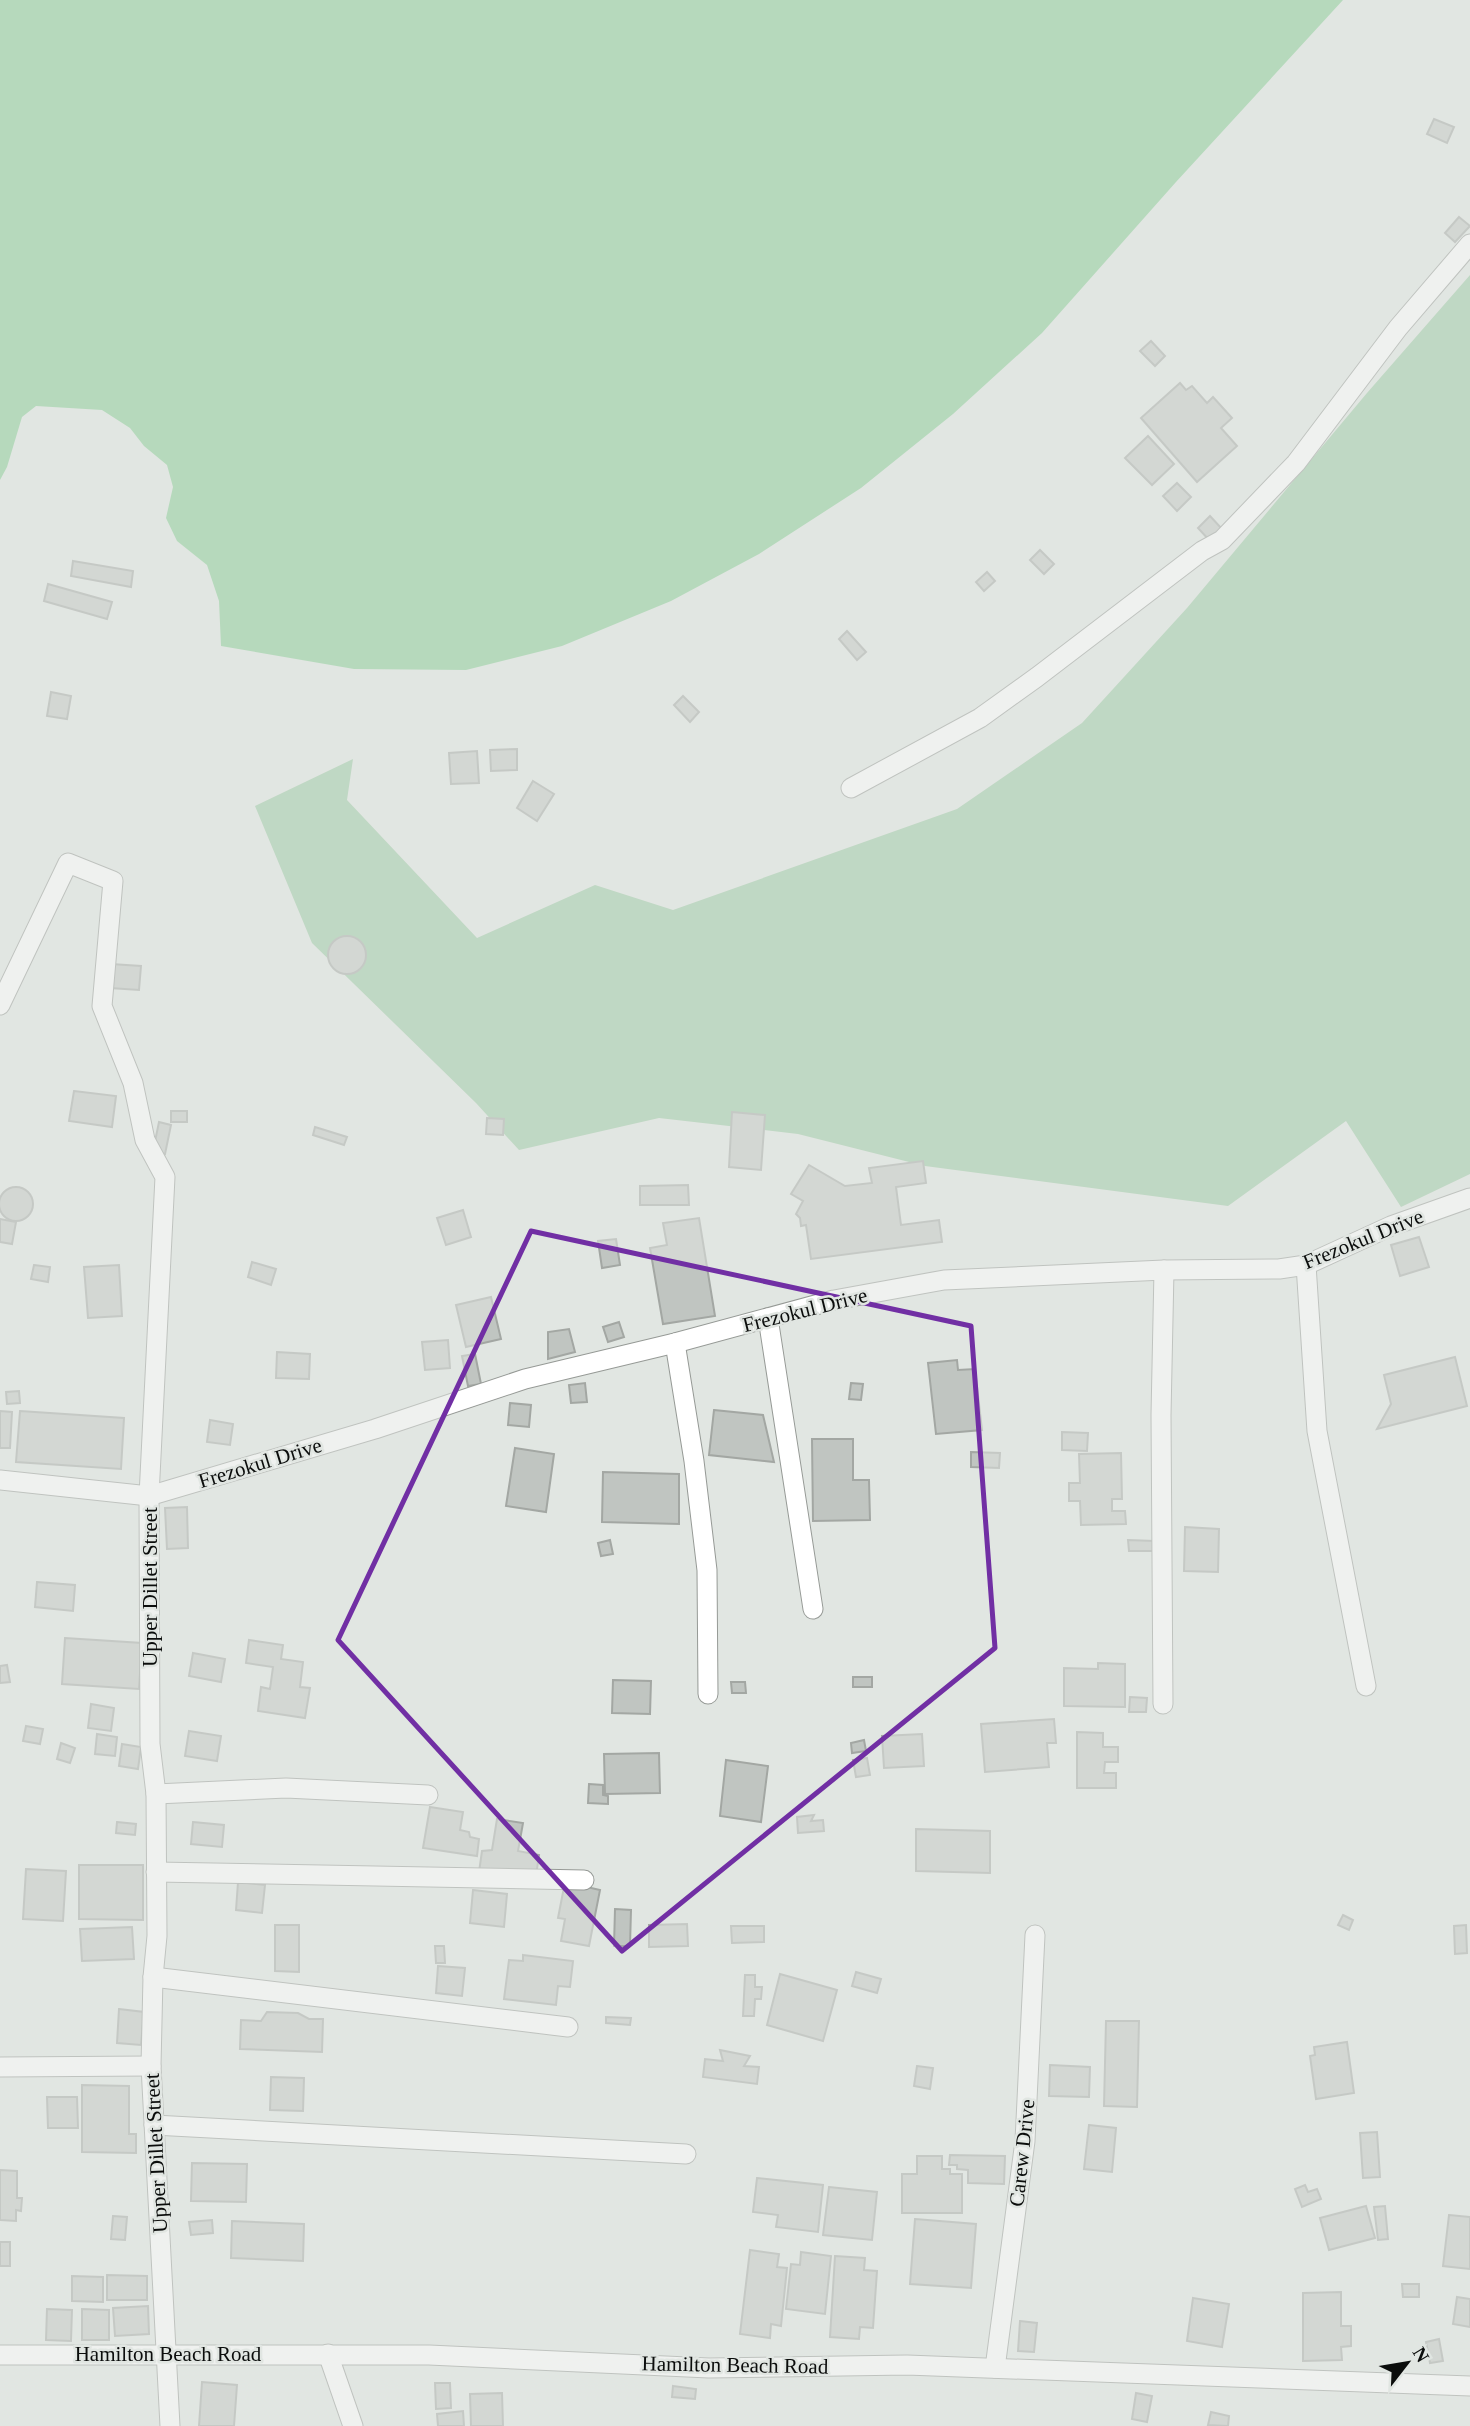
<svg xmlns="http://www.w3.org/2000/svg" width="1470" height="2426" font-family="Georgia,serif">
<style>
.green{fill:#96c79f}
.water{fill:#81cb8f}
.building{fill:#c0c5c1;stroke:#a3a7a3;stroke-width:2}
.lines{fill:none;stroke-linecap:round;stroke-linejoin:round}
.minor-casing{stroke:#969a96;stroke-width:21}
.minor{stroke:#fff;stroke-width:19}
.marked{fill:none;stroke:#712fa4;stroke-width:5;stroke-linejoin:round}
.labels{text-anchor:middle;stroke-width:5;stroke-linejoin:round;paint-order:stroke}
.street-label{font-size:21px;fill:#0b0d0c;stroke:#e1e6e2}
</style>
<rect width="100%" height="100%" fill="#e1e6e2"/>
<polygon class="green" points="1470,275 1470,1174 1401,1207 1346,1121 1228,1206 925,1166 798,1134 659,1118 519,1150 476,1103 312,943 255,806 353,759 347,800 477,938 595,885 673,910 957,809 1082,723 1187,608 1367,393"/>
<polygon class="water" points="0,0 1343,0 1176,182 1042,333 953,414 861,488 759,554 671,601 562,646 466,670 354,669 221,646 219,601 207,565 177,541 166,518 173,487 167,465 144,446 130,428 102,410 36,406 22,417 7,467 0,480"/>
<g class="building">
<polygon points="1434,119 1454,127 1447,143 1427,134"/>
<polygon points="1459,217 1470,226 1455,242 1445,233"/>
<polygon points="1151,341 1165,356 1155,366 1140,351"/>
<polygon points="1180,383 1186,390 1192,386 1207,403 1213,397 1232,418 1221,428 1237,446 1197,482 1141,418"/>
<polygon points="1148,436 1174,464 1152,485 1125,458"/>
<polygon points="1177,483 1191,497 1177,511 1163,496"/>
<polygon points="1210,516 1222,529 1210,541 1198,528"/>
<polygon points="1040,550 1054,564 1044,574 1030,560"/>
<polygon points="73,561 133,571 131,587 71,576"/>
<polygon points="987,572 995,581 984,591 976,582"/>
<polygon points="48,584 112,602 107,619 44,601"/>
<polygon points="847,631 866,652 857,660 839,639"/>
<polygon points="51,692 71,696 67,719 47,716"/>
<polygon points="683,696 699,712 690,722 674,705"/>
<polygon points="517,749 517,770 491,771 490,750"/>
<polygon points="477,751 479,783 451,784 449,753"/>
<polygon points="533,781 554,794 537,821 517,808"/>
<circle cx="347" cy="955" r="19"/>
<polygon points="111,964 141,966 139,990 110,988"/>
<polygon points="74,1091 116,1096 112,1127 69,1121"/>
<rect x="171" y="1111" width="16" height="11"/>
<polygon points="732,1112 765,1115 761,1170 729,1167"/>
<polygon points="487,1118 504,1119 503,1135 486,1134"/>
<polygon points="159,1122 171,1125 165,1154 153,1151"/>
<polygon points="315,1127 347,1137 344,1145 313,1135"/>
<polygon points="923,1161 926,1183 896,1187 901,1225 939,1220 942,1242 811,1259 806,1225 801,1226 800,1218 796,1214 803,1201 791,1194 809,1165 845,1186 872,1183 869,1168"/>
<polygon points="688,1185 689,1205 640,1205 640,1186"/>
<circle cx="16" cy="1204" r="17"/>
<polygon points="463,1210 471,1237 446,1245 437,1218"/>
<polygon points="699,1218 715,1316 663,1324 650,1248 667,1245 663,1223"/>
<polygon points="0,1219 16,1222 12,1244 0,1242"/>
<polygon points="1419,1237 1429,1267 1400,1276 1391,1245"/>
<polygon points="616,1239 620,1265 602,1268 598,1241"/>
<polygon points="252,1262 276,1269 271,1285 248,1277"/>
<polygon points="34,1265 50,1267 48,1282 31,1279"/>
<polygon points="119,1265 122,1316 88,1318 84,1267"/>
<polygon points="491,1297 501,1339 466,1347 456,1305"/>
<polygon points="619,1322 624,1337 608,1342 603,1327"/>
<polygon points="569,1329 575,1352 548,1359 548,1332"/>
<polygon points="448,1340 450,1368 425,1370 422,1342"/>
<polygon points="277,1352 310,1354 309,1379 276,1378"/>
<polygon points="475,1354 481,1384 468,1386 462,1356"/>
<polygon points="1455,1357 1467,1406 1377,1429 1391,1404 1384,1375"/>
<polygon points="957,1360 958,1370 975,1369 982,1430 936,1434 928,1363"/>
<polygon points="585,1383 587,1402 571,1403 569,1385"/>
<polygon points="851,1383 863,1384 861,1400 849,1399"/>
<polygon points="19,1391 20,1403 7,1404 6,1392"/>
<polygon points="510,1403 531,1405 529,1427 508,1425"/>
<polygon points="714,1410 763,1415 774,1462 709,1455"/>
<polygon points="0,1411 12,1412 10,1448 0,1448"/>
<polygon points="20,1411 124,1418 121,1469 16,1462"/>
<polygon points="210,1420 233,1424 230,1445 207,1442"/>
<polygon points="1062,1432 1088,1433 1087,1451 1062,1450"/>
<polygon points="812,1439 853,1439 853,1480 869,1480 870,1520 813,1521"/>
<polygon points="515,1448 554,1454 546,1512 506,1506"/>
<polygon points="971,1452 1000,1453 999,1468 971,1467"/>
<polygon points="1121,1453 1122,1499 1112,1499 1112,1511 1125,1511 1126,1524 1081,1525 1080,1501 1069,1501 1069,1483 1080,1483 1079,1454"/>
<polygon points="603,1472 679,1474 679,1524 602,1522"/>
<polygon points="187,1507 188,1548 167,1549 165,1508"/>
<polygon points="1185,1527 1219,1529 1218,1572 1184,1571"/>
<polygon points="610,1540 613,1554 601,1556 598,1543"/>
<polygon points="1128,1540 1154,1541 1154,1551 1129,1551"/>
<polygon points="37,1582 75,1585 73,1611 35,1607"/>
<polygon points="65,1638 142,1643 139,1689 62,1684"/>
<polygon points="249,1640 283,1645 281,1659 303,1662 300,1687 310,1688 305,1718 258,1711 261,1687 270,1689 273,1667 246,1663"/>
<polygon points="193,1653 225,1659 221,1682 189,1676"/>
<polygon points="1098,1663 1125,1664 1125,1707 1064,1706 1064,1668 1098,1669"/>
<polygon points="7,1665 10,1682 0,1683 0,1666"/>
<rect x="853" y="1677" width="19" height="10"/>
<polygon points="613,1680 651,1681 650,1714 612,1713"/>
<polygon points="731,1682 745,1682 746,1693 732,1693"/>
<polygon points="1130,1697 1147,1698 1146,1712 1129,1712"/>
<polygon points="91,1704 114,1708 111,1731 88,1728"/>
<polygon points="1054,1719 1056,1743 1047,1743 1049,1767 985,1772 981,1724"/>
<polygon points="26,1726 43,1729 40,1744 23,1741"/>
<polygon points="189,1731 221,1736 217,1761 185,1756"/>
<polygon points="1077,1732 1103,1733 1103,1747 1118,1747 1118,1762 1105,1762 1104,1773 1116,1773 1116,1788 1077,1788"/>
<polygon points="97,1734 117,1737 115,1756 95,1754"/>
<polygon points="922,1734 924,1766 884,1768 882,1736"/>
<polygon points="864,1740 866,1751 852,1753 851,1743"/>
<polygon points="61,1743 75,1748 70,1763 57,1759"/>
<polygon points="122,1744 141,1747 138,1769 119,1766"/>
<polygon points="659,1753 660,1793 605,1794 604,1754"/>
<polygon points="867,1758 870,1775 856,1777 853,1760"/>
<polygon points="726,1760 768,1766 761,1822 720,1816"/>
<polygon points="589,1784 603,1785 603,1795 608,1796 608,1804 588,1803"/>
<polygon points="430,1807 463,1812 460,1830 469,1832 470,1837 479,1839 477,1856 423,1848"/>
<polygon points="814,1815 811,1821 823,1820 824,1831 798,1833 797,1817"/>
<polygon points="497,1819 523,1823 518,1851 539,1855 536,1876 479,1872 482,1851 492,1850"/>
<polygon points="117,1822 136,1824 135,1835 116,1833"/>
<polygon points="193,1822 224,1825 222,1847 191,1844"/>
<polygon points="916,1829 990,1831 990,1873 916,1871"/>
<polygon points="79,1865 143,1865 143,1920 79,1919"/>
<polygon points="26,1869 66,1871 63,1921 23,1919"/>
<polygon points="238,1882 265,1885 262,1913 236,1910"/>
<polygon points="565,1882 600,1890 589,1946 561,1941 565,1919 558,1918"/>
<polygon points="473,1890 507,1894 504,1927 470,1923"/>
<polygon points="615,1909 631,1910 630,1946 614,1946"/>
<polygon points="1343,1915 1353,1920 1349,1930 1338,1925"/>
<polygon points="687,1924 688,1946 649,1947 649,1925"/>
<polygon points="275,1925 299,1925 299,1972 275,1971"/>
<polygon points="1466,1925 1467,1953 1455,1954 1454,1926"/>
<polygon points="731,1926 764,1926 764,1942 732,1943"/>
<polygon points="132,1927 134,1959 82,1961 80,1929"/>
<polygon points="435,1946 444,1946 445,1963 436,1963"/>
<polygon points="523,1955 573,1961 570,1987 558,1986 556,2005 504,1999 509,1960 523,1961"/>
<polygon points="438,1966 465,1968 462,1996 436,1993"/>
<polygon points="856,1972 881,1979 877,1993 852,1986"/>
<polygon points="780,1974 837,1990 823,2041 767,2025"/>
<polygon points="745,1975 755,1975 755,1987 762,1987 761,1999 755,1999 754,2016 743,2016"/>
<polygon points="119,2009 144,2012 141,2045 117,2043"/>
<polygon points="267,2012 298,2013 309,2019 323,2019 322,2052 240,2049 241,2020 261,2021"/>
<polygon points="606,2017 631,2018 630,2025 606,2023"/>
<polygon points="1106,2021 1139,2021 1137,2107 1104,2106"/>
<polygon points="1347,2042 1354,2093 1316,2099 1310,2056 1315,2055 1314,2047"/>
<polygon points="720,2050 750,2056 744,2066 759,2067 757,2084 703,2077 705,2059 723,2061"/>
<polygon points="1050,2065 1090,2067 1089,2097 1049,2096"/>
<polygon points="917,2066 933,2068 930,2089 914,2086"/>
<polygon points="271,2077 304,2078 303,2111 270,2110"/>
<polygon points="82,2085 129,2086 129,2134 136,2134 136,2153 82,2152"/>
<polygon points="47,2097 77,2097 78,2128 48,2128"/>
<polygon points="1089,2125 1116,2128 1112,2172 1084,2169"/>
<polygon points="1377,2132 1380,2177 1363,2178 1360,2133"/>
<polygon points="950,2155 1005,2156 1004,2184 968,2183 968,2170 957,2169 957,2165 949,2165"/>
<polygon points="917,2156 942,2156 942,2169 950,2169 950,2174 962,2174 962,2213 902,2213 902,2174 917,2174"/>
<polygon points="192,2163 247,2164 246,2202 191,2201"/>
<polygon points="0,2170 17,2171 17,2198 22,2198 21,2211 16,2210 16,2221 0,2220"/>
<polygon points="757,2178 823,2185 818,2232 776,2227 778,2215 753,2212"/>
<polygon points="1305,2185 1308,2192 1317,2189 1321,2199 1302,2207 1295,2189"/>
<polygon points="829,2187 877,2192 872,2240 823,2235"/>
<polygon points="1366,2206 1375,2238 1329,2250 1320,2218"/>
<polygon points="1385,2206 1388,2239 1378,2240 1374,2207"/>
<polygon points="1449,2215 1470,2217 1470,2269 1443,2266"/>
<polygon points="113,2216 127,2217 125,2240 111,2239"/>
<polygon points="915,2219 976,2224 971,2288 910,2284"/>
<polygon points="212,2220 213,2233 191,2235 189,2222"/>
<polygon points="232,2221 304,2224 303,2261 231,2258"/>
<rect x="0" y="2242" width="10" height="24"/>
<polygon points="750,2250 779,2254 777,2267 787,2268 781,2326 771,2324 770,2338 740,2334"/>
<polygon points="801,2252 831,2256 825,2314 786,2309 791,2264 800,2265"/>
<polygon points="835,2256 865,2258 864,2270 877,2271 873,2328 860,2327 859,2339 830,2337"/>
<polygon points="107,2275 147,2276 147,2300 107,2300"/>
<polygon points="72,2276 103,2277 103,2302 72,2301"/>
<polygon points="1402,2284 1419,2284 1419,2297 1403,2297"/>
<polygon points="1341,2292 1341,2326 1351,2326 1351,2346 1341,2347 1342,2360 1303,2361 1303,2293"/>
<polygon points="1457,2297 1470,2299 1470,2327 1453,2324"/>
<polygon points="1193,2298 1229,2304 1222,2347 1187,2341"/>
<polygon points="148,2306 149,2334 115,2336 113,2308"/>
<polygon points="47,2309 72,2310 71,2341 46,2340"/>
<polygon points="82,2309 109,2310 109,2340 82,2340"/>
<polygon points="1020,2321 1037,2323 1034,2352 1018,2351"/>
<polygon points="1439,2339 1443,2361 1430,2363 1426,2342"/>
<polygon points="202,2382 237,2385 234,2426 199,2426"/>
<polygon points="435,2383 450,2383 451,2408 436,2409"/>
<polygon points="673,2386 696,2389 695,2399 672,2397"/>
<polygon points="502,2393 503,2426 471,2426 470,2394"/>
<polygon points="1136,2393 1152,2396 1147,2422 1132,2419"/>
<polygon points="463,2411 464,2426 438,2426 437,2414"/>
<polygon points="1211,2412 1229,2416 1228,2426 1208,2425"/>
</g>
<g class="lines">
<defs>
<g id="minor">
<polyline points="851,788 980,718 1037,677 1202,551 1222,540 1296,463 1398,328 1470,244"/>
<polyline points="0,1005 68,863 113,881 102,1006 133,1083 145,1140 165,1177 149,1496 150,1744 156,1794 157,1936 153,1977 151,2066 170,2426"/>
<polyline points="1306,1265 1317,1431 1366,1686"/>
<polyline points="768,1318 813,1609"/>
<polyline points="675,1343 694,1461 707,1570 708,1694"/>
<polyline points="0,1480 149,1496 375,1429 525,1379 675,1343 834,1300 944,1280 1164,1270 1279,1269 1306,1265 1391,1226 1470,1198"/>
<polyline points="1163,1704 1161,1415 1164,1270"/>
<polyline points="156,1794 286,1788 428,1795"/>
<polyline points="156,1872 584,1880"/>
<polyline points="153,1977 568,2027"/>
<polyline points="0,2067 151,2066"/>
<polyline points="154,2125 686,2154"/>
<polyline points="328,2354 353,2426"/>
<polyline points="0,2355 429,2355 709,2368 907,2365 1470,2386"/>
<polyline points="995,2368 1025,2141 1035,1935"/>
</g>
</defs>
<use href="#minor" class="minor-casing"/>
<use href="#minor" class="minor"/>
</g>
<path d="M0 0H1470V2426H0ZM531,1231L971,1326L995,1648L622,1951L338,1640Z" fill="#e1e6e2" fill-opacity=".55" fill-rule="evenodd"/>
<path class="marked" d="M531,1231L971,1326L995,1648L622,1951L338,1640Z"/>
<g class="labels">
<g class="street-label">
<text transform="translate(1363 1239) rotate(-22)" y="7">Frezokul Drive</text>
<text transform="translate(805 1310) rotate(-14)" y="7">Frezokul Drive</text>
<text transform="translate(260 1463) rotate(-17)" y="7">Frezokul Drive</text>
<text transform="translate(150 1587) rotate(-90)" y="7">Upper Dillet Street</text>
<text transform="translate(156 2153) rotate(-93)" y="7">Upper Dillet Street</text>
<text transform="translate(1022 2153) rotate(-84)" y="7">Carew Drive</text>
<text x="168" y="2361">Hamilton Beach Road</text>
<text transform="translate(735 2365) rotate(1)" y="7">Hamilton Beach Road</text>
</g>
</g>
<g transform="translate(1407 2363) rotate(59)" stroke="#e1e6e2" stroke-width="5" paint-order="stroke">
<path d="M0-5L12 26L0 18L-12 26Z" fill="#0b0d0c"/>
<text y="-10" font-size="19" font-weight="bold" text-anchor="middle" fill="#0b0d0c">N</text>
</g>
</svg>
